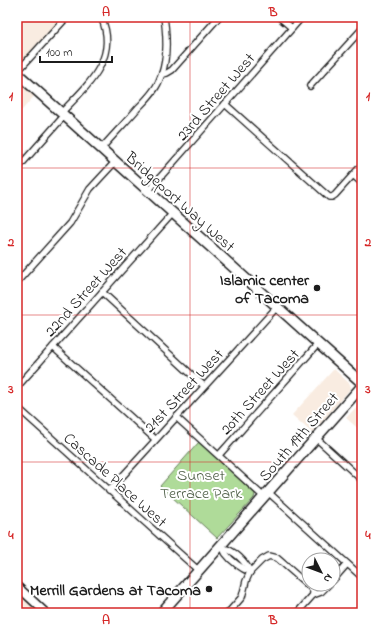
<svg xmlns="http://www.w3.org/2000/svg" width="379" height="630" font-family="'Indie Flower',sans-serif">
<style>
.built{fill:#f9ece1}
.park{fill:#afdb99;stroke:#667c5a}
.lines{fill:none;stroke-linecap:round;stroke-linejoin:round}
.minor-casing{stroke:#1c1c1c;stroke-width:8}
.tertiary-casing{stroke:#1c1c1c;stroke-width:10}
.primary-casing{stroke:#1c1c1c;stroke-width:12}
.minor{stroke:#fff;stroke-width:5.5}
.tertiary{stroke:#fff;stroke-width:7}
.primary{stroke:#fff;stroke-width:9}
.grid{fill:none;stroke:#d62828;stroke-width:1;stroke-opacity:0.55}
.poi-dot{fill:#1c1c1c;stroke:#fff;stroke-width:1.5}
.labels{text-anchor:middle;stroke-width:4;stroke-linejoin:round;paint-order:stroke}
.street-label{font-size:16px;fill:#1c1c1c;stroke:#fff}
.poi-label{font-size:16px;font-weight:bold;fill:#1c1c1c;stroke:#fff;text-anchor:end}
.park-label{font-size:16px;fill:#4f5f48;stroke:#fff}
.neatline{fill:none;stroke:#d62828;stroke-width:1.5}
.grid-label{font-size:13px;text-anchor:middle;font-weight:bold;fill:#d62828}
</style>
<rect width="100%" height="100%" fill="#fff"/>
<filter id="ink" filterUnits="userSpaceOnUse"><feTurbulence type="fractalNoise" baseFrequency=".025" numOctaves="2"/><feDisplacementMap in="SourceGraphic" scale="8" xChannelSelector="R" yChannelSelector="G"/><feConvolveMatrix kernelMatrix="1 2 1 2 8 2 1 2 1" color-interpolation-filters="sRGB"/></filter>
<g filter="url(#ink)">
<g class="built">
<polygon points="17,17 63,17 23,63 17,63"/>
<polygon points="17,80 35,95 17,116"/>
<polygon points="334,369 350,384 351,388 312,433 292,415"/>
<polygon points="362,401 362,432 346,418"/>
<polygon points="17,586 46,613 17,613"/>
</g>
<polygon class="park" points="199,442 255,494 254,498 217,538 160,486"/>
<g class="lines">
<defs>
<g id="minor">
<polyline points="279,17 292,28"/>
<polyline points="17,72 67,17"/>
<polyline points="162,74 167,73 172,70 218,18"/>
<polyline points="310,86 362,29"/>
<polyline points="225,104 329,197 332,197 335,195 362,165"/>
<path d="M61,113C87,86 120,58 101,17"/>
<path d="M101,149C113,135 126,122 138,108C146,100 155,91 159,81C168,62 167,37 164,17"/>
<polyline points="17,169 64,116"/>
<polyline points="353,175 362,183"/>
<polyline points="148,191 302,17"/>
<polyline points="17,282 70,223 90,189 115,162"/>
<polyline points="102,292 204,386"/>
<polyline points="53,347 155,439"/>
<polyline points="17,387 173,213"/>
<polyline points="17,407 198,570"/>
<polyline points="176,417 264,497"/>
<polyline points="316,438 362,480"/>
<polyline points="219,455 318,344"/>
<polyline points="109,491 277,307"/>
<polyline points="268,492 362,577"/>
<path d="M221,545C224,548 224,551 226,554C231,561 242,569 250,572"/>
<path d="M223,548C234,550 246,562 250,572"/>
<polyline points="333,580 347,564"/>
<polyline points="228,613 242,597 246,581 250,572 262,560 269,556 277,558 310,587 313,591 313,595"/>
<polyline points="297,613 313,595 321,592 329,584"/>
</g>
<polyline id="tertiary" points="17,586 46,613"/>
<g id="primary">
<polyline points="17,73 362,383"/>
<polyline points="161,613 362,386"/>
</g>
</defs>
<use href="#minor" class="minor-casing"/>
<use href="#tertiary" class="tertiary-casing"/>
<use href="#primary" class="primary-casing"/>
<use href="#minor" class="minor"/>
<use href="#tertiary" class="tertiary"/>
<use href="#primary" class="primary"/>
</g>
</g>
<path class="grid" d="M190,17V613M17,168H362M17,315H362M17,462H362"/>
<g class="poi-dot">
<circle cx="317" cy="288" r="4"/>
<circle cx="209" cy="589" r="4"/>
</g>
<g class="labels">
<g class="street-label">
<text transform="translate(215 96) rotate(-49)" y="6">23rd Street West</text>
<text transform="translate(181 201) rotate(42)" y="6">Bridgeport Way West</text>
<text transform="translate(85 291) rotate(-48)" y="6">22nd Street West</text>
<text transform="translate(183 390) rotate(-47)" y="6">21st Street West</text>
<text transform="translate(259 391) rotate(-48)" y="6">20th Street West</text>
<text transform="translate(298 436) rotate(-49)" y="6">South 19th Street</text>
<text transform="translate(116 479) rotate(42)" y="6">Cascade Place West</text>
</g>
<g class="poi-label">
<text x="309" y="285">Islamic center<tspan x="309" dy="18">of Tacoma</tspan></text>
<text x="201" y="595">Merrill Gardens at Tacoma</text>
</g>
<g class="park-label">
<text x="201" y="480">Sunset<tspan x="201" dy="18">Terrace Park</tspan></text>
</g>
</g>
<rect width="379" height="630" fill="none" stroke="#fff" stroke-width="44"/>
<g transform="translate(321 572) rotate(132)"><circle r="19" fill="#ffffff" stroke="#a4a4a4"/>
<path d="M0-3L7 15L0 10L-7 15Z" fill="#1c1c1c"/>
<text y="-6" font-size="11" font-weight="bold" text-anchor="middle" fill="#1c1c1c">N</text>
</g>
<path d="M40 56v6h72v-6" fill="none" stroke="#1c1c1c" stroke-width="2"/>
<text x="46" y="56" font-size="12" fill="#1c1c1c" stroke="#ffffff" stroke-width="3" paint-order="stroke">100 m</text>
<rect x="22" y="22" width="335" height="586" class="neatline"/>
<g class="grid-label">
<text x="106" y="16">A</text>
<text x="273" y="16">B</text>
<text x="11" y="100">1</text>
<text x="368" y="100">1</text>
<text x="11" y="246">2</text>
<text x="368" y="246">2</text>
<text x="11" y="393">3</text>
<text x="368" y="393">3</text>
<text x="11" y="539">4</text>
<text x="368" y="539">4</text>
<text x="106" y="624">A</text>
<text x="273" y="624">B</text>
</g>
</svg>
